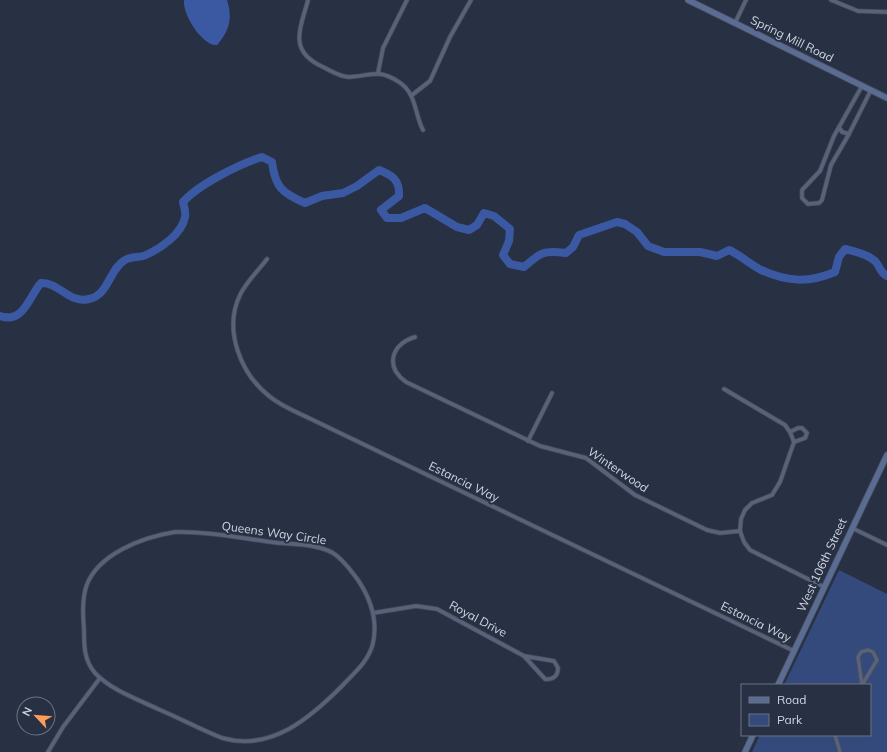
<svg xmlns="http://www.w3.org/2000/svg" width="887" height="752" font-family="Mulish,sans-serif">
<style>
.green{fill:#34497c}
.water{fill:#3b58a2}
.lines{fill:none;stroke-linecap:round;stroke-linejoin:round}
.river{stroke:#3b58a2;stroke-width:8}
.street-casing{stroke:#464d5d;stroke-width:5}
.secondary-casing{stroke:#464d5d;stroke-width:7}
.street{stroke:#586278;stroke-width:3.5}
.secondary{stroke:#5b6c92;stroke-width:5.5}
.labels{text-anchor:middle;stroke-width:4;stroke-linejoin:round;paint-order:stroke}
.street-label{font-size:12px;fill:#cfd5e1;stroke:#283144}
</style>
<rect width="100%" height="100%" fill="#283144"/>
<polygon class="green" points="839,570 887,594 887,752 752,752 760,735 870,735 870,685 784,685"/>
<path class="water" d="M184,0H227C233,19 229,31 217,45C203,47 182,14 184,0Z"/>
<g class="lines">
<path class="river" d="M0,316C24,324 29,296 41,283C59,282 69,304 89,299C109,295 109,269 125,260C131,256 140,258 146,255C161,248 182,234 185,217C186,212 184,206 183,202C199,184 240,164 262,157L272,162C275,187 282,193 305,203L322,196L343,193L357,186L379,170C392,175 400,180 399,196L381,210L387,218H401L425,208L457,227L469,230L477,225L484,213L494,216L510,229L509,241L503,255L510,264L524,267C541,252 544,250 566,253L573,247L579,235L617,222L625,224L637,232L648,246L664,252H700L717,256L729,250C740,255 750,264 761,270C787,282 809,283 835,272L839,257L845,249C854,251 867,254 875,261C880,266 880,273 887,276"/>
<defs>
<g id="street">
<path d="M308,0C300,30 288,51 323,67C331,71 340,77 349,77C371,76 377,68 399,82C417,94 414,113 423,130"/>
<polyline points="831,0 858,11 887,12"/>
<polyline points="735,23 746,0"/>
<polyline points="378,73 383,48 407,0"/>
<polyline points="862,86 834,136 820,171 802,190 802,198 808,204 819,203 822,200 831,165 849,134 871,90"/>
<polyline points="412,95 430,81 450,37 471,0"/>
<polyline points="839,127 842,132 849,134"/>
<path d="M267,259C258,271 246,282 240,295C223,330 241,374 269,396C282,407 299,413 315,421L794,651"/>
<path d="M415,337C392,344 384,366 406,382L540,446L586,458L635,495L707,530L720,533L740,531"/>
<polyline points="724,389 785,425 790,432 794,442 780,482 772,495 752,503 745,510 741,519 740,531 744,542 750,550 824,587"/>
<polyline points="790,432 798,428 802,428 807,433 805,438 794,442"/>
<polyline points="528,441 552,393"/>
<polyline points="852,528 887,545"/>
<path d="M175,532C207,531 240,538 271,542C291,545 316,543 333,553C344,560 351,571 358,580C370,598 378,620 373,643C369,661 354,673 342,686C310,718 271,752 222,738C200,729 179,718 158,709C137,699 111,690 95,673C84,660 84,646 84,630C83,616 82,601 86,587C97,554 143,537 175,532Z"/>
<polyline points="373,613 416,606 437,609 524,656"/>
<polygon points="868,650 873,652 877,660 862,685 858,657 861,652"/>
<path d="M524,656L554,661L558,668C558,676 553,680 545,679Z"/>
<polyline points="835,735 840,752"/>
<polyline points="48,752 63,727 100,678"/>
</g>
<g id="secondary">
<polyline points="688,0 887,98"/>
<polyline points="778,685 887,455"/>
<polyline points="745,752 753,735"/>
</g>
</defs>
<use href="#street" class="street-casing"/>
<use href="#secondary" class="secondary-casing"/>
<use href="#street" class="street"/>
<use href="#secondary" class="secondary"/>
</g>
<g class="labels">
<g class="street-label">
<text transform="translate(792 39) rotate(26)" y="4">Spring Mill Road</text>
<text transform="translate(618 470) rotate(34)" y="4">Winterwood</text>
<text transform="translate(464 482) rotate(26)" y="4">Estancia Way</text>
<text transform="translate(274 533) rotate(8)" y="4">Queens Way Circle</text>
<text transform="translate(822 565) rotate(-65)" y="4">West 106th Street</text>
<text transform="translate(478 619) rotate(28)" y="4">Royal Drive</text>
<text transform="translate(756 622) rotate(26)" y="4">Estancia Way</text>
</g>
</g>
<rect x="741" y="684" width="130" height="52" fill="#283144" stroke="#6b7383"/>
<rect x="749" y="697" width="20" height="6" fill="#5b6c92" stroke="#6b7383"/>
<text x="777" y="704" font-size="12" fill="#cfd5e1">Road</text>
<rect x="749" y="714" width="20" height="12" fill="#34497c" stroke="#6b7383"/>
<text x="777" y="724" font-size="12" fill="#cfd5e1">Park</text>
<g transform="translate(36 716) rotate(296)"><circle r="19" fill="#283144" stroke="#6b7383"/>
<path d="M0-3L7 15L0 10L-7 15Z" fill="#fd9d55"/>
<text y="-6" font-size="11" font-weight="bold" text-anchor="middle" fill="#cfd5e1">N</text>
</g>
</svg>
